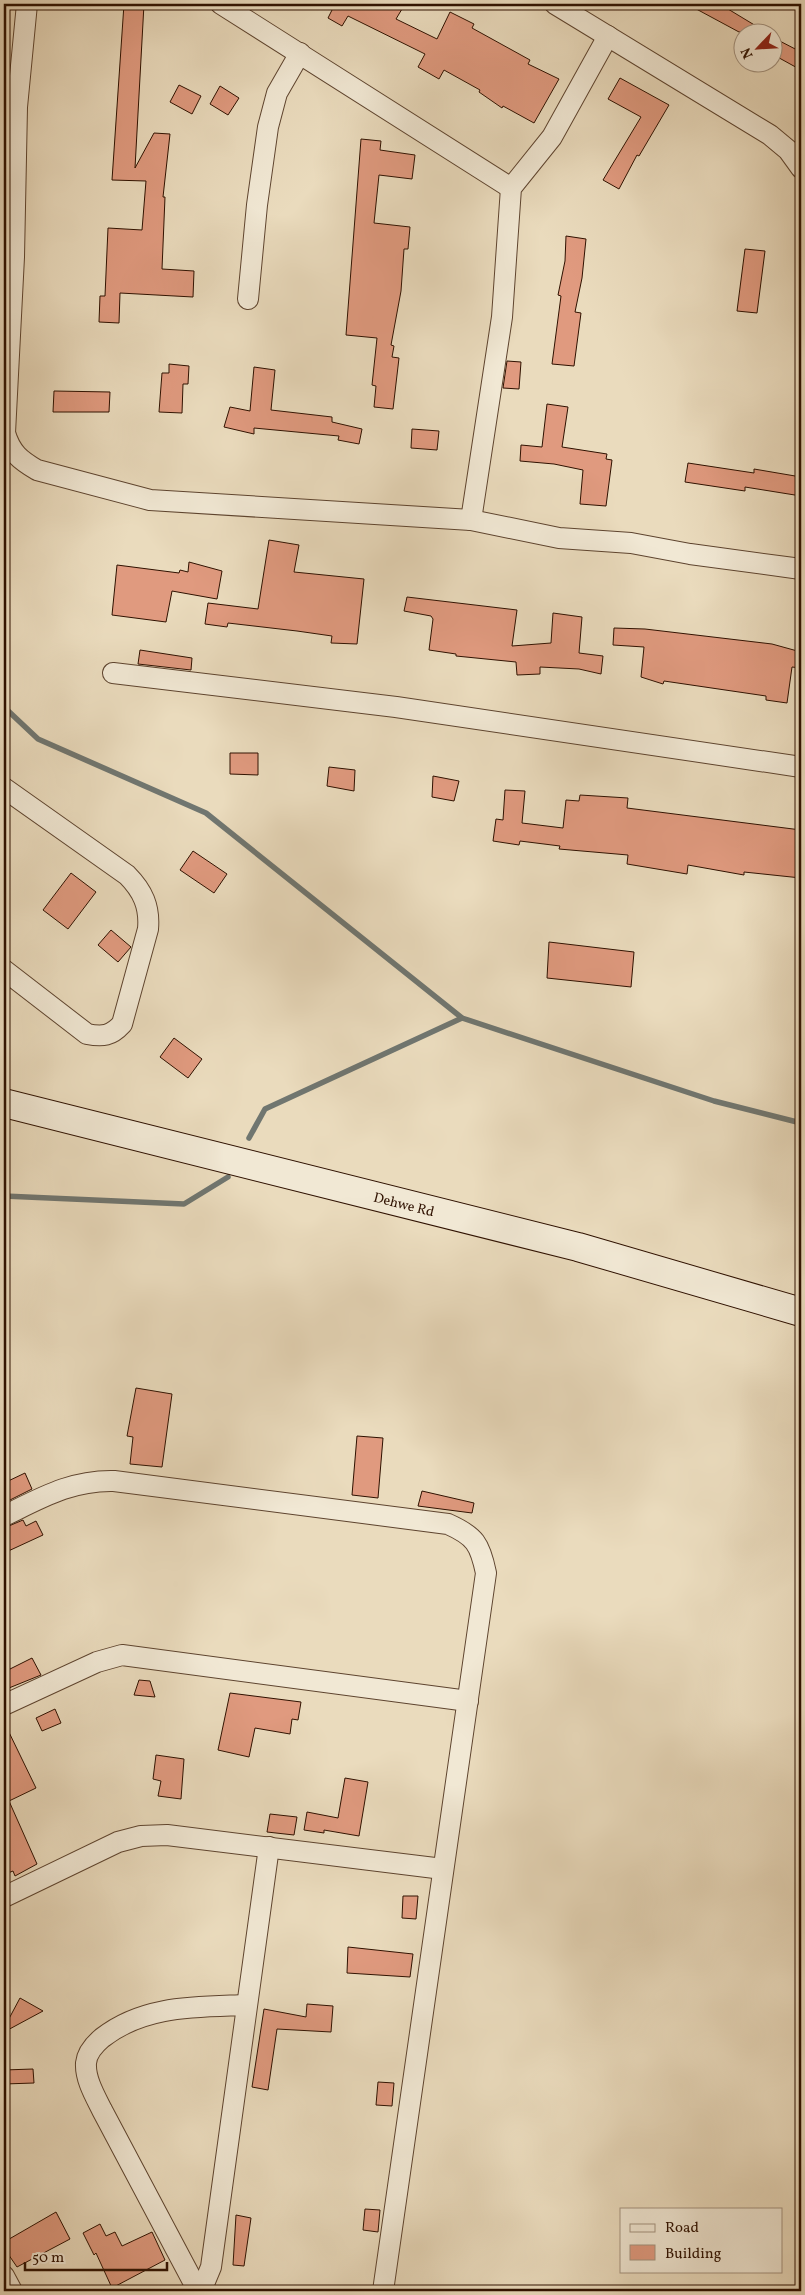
<svg xmlns="http://www.w3.org/2000/svg" width="805" height="2295" font-family="Vollkorn,serif">
<style>
.lines{fill:none;stroke-linecap:round;stroke-linejoin:round}
.stream{stroke:#707670;stroke-width:5.5}
.building{fill:#e09a7f;stroke:#2f1100}
.street-casing{stroke:#5e442f;stroke-width:22}
.secondary-casing{stroke:#2f1100;stroke-width:30}
.street{stroke:#f1e8d4;stroke-width:20}
.secondary{stroke:#f1e8d4;stroke-width:28}
.labels{text-anchor:middle;stroke-width:5;stroke-linejoin:round;paint-order:stroke}
.street-label{font-size:14px;fill:#2f1100;stroke:#f1e8d4}
</style>
<rect width="100%" height="100%" fill="#eadbbd"/>
<filter id="stains"><feTurbulence type="fractalNoise" baseFrequency=".004" numOctaves="4"/><feColorMatrix values="0 0 0 0 .2 0 0 0 0 .09 0 0 0 0 .02 0 0 0 .5 -.17"/></filter>
<radialGradient id="worn" r=".72"><stop offset=".6" stop-color="#630" stop-opacity="0"/><stop offset="1" stop-color="#630" stop-opacity=".3"/></radialGradient>
<g class="lines">
<g class="stream">
<polyline points="4,707 38,739 206,813 462,1018 714,1101 801,1123"/>
<polyline points="249,1138 265,1109 462,1018"/>
<polyline points="4,1196 184,1204 228,1177"/>
</g>
</g>
<g class="building">
<polygon points="124,4 144,4 135,168 154,133 170,134 163,197 165,197 162,269 194,271 193,297 120,293 119,323 99,322 100,296 105,296 108,228 142,230 146,181 112,180"/>
<polygon points="324,4 405,4 396,19 437,39 450,12 474,24 472,28 530,60 528,64 559,79 534,123 503,106 502,108 479,92 480,90 444,70 439,79 418,67 425,54 348,16 342,26 328,18 333,8"/>
<polygon points="687,4 731,4 728,9 766,32 739,32"/>
<polygon points="772,37 801,52 801,70 772,54"/>
<polygon points="620,78 669,105 639,156 637,155 619,189 603,180 641,117 608,99"/>
<polygon points="179,85 201,96 192,114 170,102"/>
<polygon points="220,86 239,98 228,115 210,104"/>
<polygon points="361,139 381,141 380,150 415,155 412,179 379,175 374,223 410,227 408,249 404,249 401,291 391,345 394,346 392,357 399,358 393,409 374,407 376,386 372,385 377,338 346,335"/>
<polygon points="566,236 586,239 582,278 575,312 581,313 574,366 552,364 561,296 558,295 565,261"/>
<polygon points="745,249 765,251 757,313 737,311"/>
<polygon points="507,361 521,362 519,389 503,388"/>
<polygon points="169,364 189,366 188,384 183,384 182,413 159,412 162,373 169,373"/>
<polygon points="254,367 275,370 271,410 332,417 332,422 362,429 359,444 338,440 339,436 254,428 254,434 224,427 230,407 250,411"/>
<polygon points="54,391 110,392 109,412 53,412"/>
<polygon points="547,404 568,407 562,447 607,454 606,459 612,460 606,506 580,504 583,470 554,464 520,461 521,445 542,447"/>
<polygon points="412,429 439,431 437,450 411,448"/>
<polygon points="688,463 754,473 754,469 801,477 801,496 745,487 745,491 685,482"/>
<polygon points="269,540 299,545 294,572 364,579 357,644 331,643 332,636 297,631 228,623 227,627 205,624 208,603 258,609"/>
<polygon points="189,562 222,571 217,599 172,591 166,622 112,615 117,565 179,573 180,570 188,572"/>
<polygon points="407,597 517,610 512,646 551,643 553,613 582,617 579,653 603,656 601,674 579,669 540,667 540,674 517,675 516,662 456,656 456,654 429,650 433,619 431,616 404,611"/>
<polygon points="614,628 645,629 772,644 801,652 801,668 792,667 787,703 766,700 766,696 664,681 663,684 641,677 644,647 613,645"/>
<polygon points="140,650 192,658 191,670 138,664"/>
<polygon points="230,753 258,753 258,775 230,774"/>
<polygon points="329,767 355,770 354,791 327,786"/>
<polygon points="433,776 459,781 454,801 432,797"/>
<polygon points="505,790 525,791 522,823 563,828 566,800 579,801 580,795 628,798 627,808 801,830 801,878 744,872 744,875 688,865 687,874 627,864 628,855 559,849 560,846 520,841 519,845 493,841 496,819 503,820"/>
<polygon points="193,851 227,874 214,893 180,870"/>
<polygon points="71,873 96,892 68,929 43,910"/>
<polygon points="111,930 131,947 118,962 98,945"/>
<polygon points="549,942 634,952 631,987 547,978"/>
<polygon points="174,1038 202,1059 188,1078 160,1057"/>
<polygon points="136,1388 172,1394 162,1467 130,1464 133,1437 127,1436"/>
<polygon points="357,1436 383,1438 378,1498 352,1495"/>
<polygon points="25,1473 32,1489 4,1503 4,1483"/>
<polygon points="422,1491 474,1503 472,1513 418,1506"/>
<polygon points="23,1520 26,1526 36,1521 43,1535 4,1553 4,1528"/>
<polygon points="32,1658 41,1675 4,1690 4,1672"/>
<polygon points="139,1680 150,1681 155,1697 134,1695"/>
<polygon points="230,1693 301,1702 298,1720 292,1719 290,1734 255,1728 249,1757 218,1750"/>
<polygon points="55,1709 61,1723 42,1731 36,1718"/>
<polygon points="4,1722 36,1788 9,1801 37,1864 15,1876 13,1871 8,1873 4,1864"/>
<polygon points="156,1755 184,1759 181,1799 158,1796 161,1781 153,1779"/>
<polygon points="345,1778 368,1782 359,1836 324,1830 324,1833 304,1830 307,1812 338,1818"/>
<polygon points="270,1814 297,1817 294,1835 267,1832"/>
<polygon points="403,1896 418,1896 416,1919 402,1918"/>
<polygon points="348,1947 413,1954 410,1977 347,1973"/>
<polygon points="20,1998 43,2011 4,2032 4,2028"/>
<polygon points="307,2004 333,2006 331,2032 277,2029 268,2090 252,2087 264,2009 306,2017"/>
<polygon points="33,2069 34,2083 4,2084 4,2070"/>
<polygon points="378,2082 394,2083 392,2106 376,2105"/>
<polygon points="365,2209 380,2210 378,2232 363,2230"/>
<polygon points="56,2212 70,2239 17,2267 4,2248 4,2242"/>
<polygon points="236,2215 251,2218 244,2266 233,2265"/>
<polygon points="100,2224 106,2236 115,2232 122,2246 152,2232 165,2260 112,2288 96,2253 94,2255 83,2233"/>
</g>
<g class="lines">
<defs>
<g id="street">
<path d="M27,4L17,107L14,257L5,433C11,453 20,460 37,470L150,500L471,520L559,538L631,543L690,554L801,569"/>
<polyline points="221,4 511,188"/>
<polyline points="555,4 770,135 788,150 801,168"/>
<polyline points="248,299 257,205 268,127 277,93 300,53"/>
<polyline points="471,520 502,317 511,188 552,137 608,36"/>
<polyline points="113,673 396,707 801,767"/>
<path d="M4,788L127,875C143,891 150,907 148,929L122,1024C111,1036 103,1037 87,1034L4,970"/>
<path d="M4,1516C41,1498 71,1480 114,1481L448,1524C475,1536 480,1544 486,1573L383,2291"/>
<polyline points="4,1705 97,1662 122,1655 468,1701"/>
<polyline points="4,1897 118,1842 141,1836 167,1835 443,1869"/>
<polyline points="4,2276 12,2291"/>
<path d="M198,2291L102,2110C95,2096 85,2079 86,2063C87,2052 95,2044 102,2038C144,2005 196,2007 246,2005"/>
<polyline points="201,2291 211,2267 269,1847"/>
</g>
<polyline id="secondary" points="4,1103 578,1247 801,1312"/>
</defs>
<use href="#street" class="street-casing"/>
<use href="#secondary" class="secondary-casing"/>
<use href="#street" class="street"/>
<use href="#secondary" class="secondary"/>
</g>
<g class="labels">
<g class="street-label">
<text transform="translate(404 1204) rotate(14)" y="5">Dehwe Rd</text>
</g>
</g>
<rect width="805" height="2295" fill="none" stroke="#eadbbd" stroke-width="20"/>
<rect x="5" y="5" width="795" height="2285" fill="none" stroke="#2f1100" stroke-width="2.5"/>
<rect x="10" y="10" width="785" height="2275" fill="none" stroke="#2f1100"/>
<rect x="620" y="2208" width="162" height="65" fill="#f1e8d4" stroke="#a3927f"/>
<rect x="630" y="2224" width="25" height="8" fill="#f1e8d4" stroke="#a3927f"/>
<text x="665" y="2232" font-size="15" fill="#2f1100">Road</text>
<rect x="630" y="2245" width="25" height="15" fill="#e09a7f" stroke="#a3927f"/>
<text x="665" y="2258" font-size="15" fill="#2f1100">Building</text>
<g transform="translate(758 48) rotate(245)"><circle r="24" fill="#f1e8d4" stroke="#a3927f"/>
<path d="M0-4L9 19L0 12L-9 19Z" fill="#8f2418"/>
<text y="-8" font-size="14" font-weight="bold" text-anchor="middle" fill="#2f1100">N</text>
</g>
<path d="M25 2262v8h142v-8" fill="none" stroke="#2f1100" stroke-width="2.5"/>
<text x="32" y="2262" font-size="15" fill="#2f1100" stroke="#f1e8d4" stroke-width="4" paint-order="stroke">50 m</text>
<rect width="100%" height="100%" filter="url(#stains)"/>
<rect width="100%" height="100%" fill="url(#worn)"/>
</svg>
